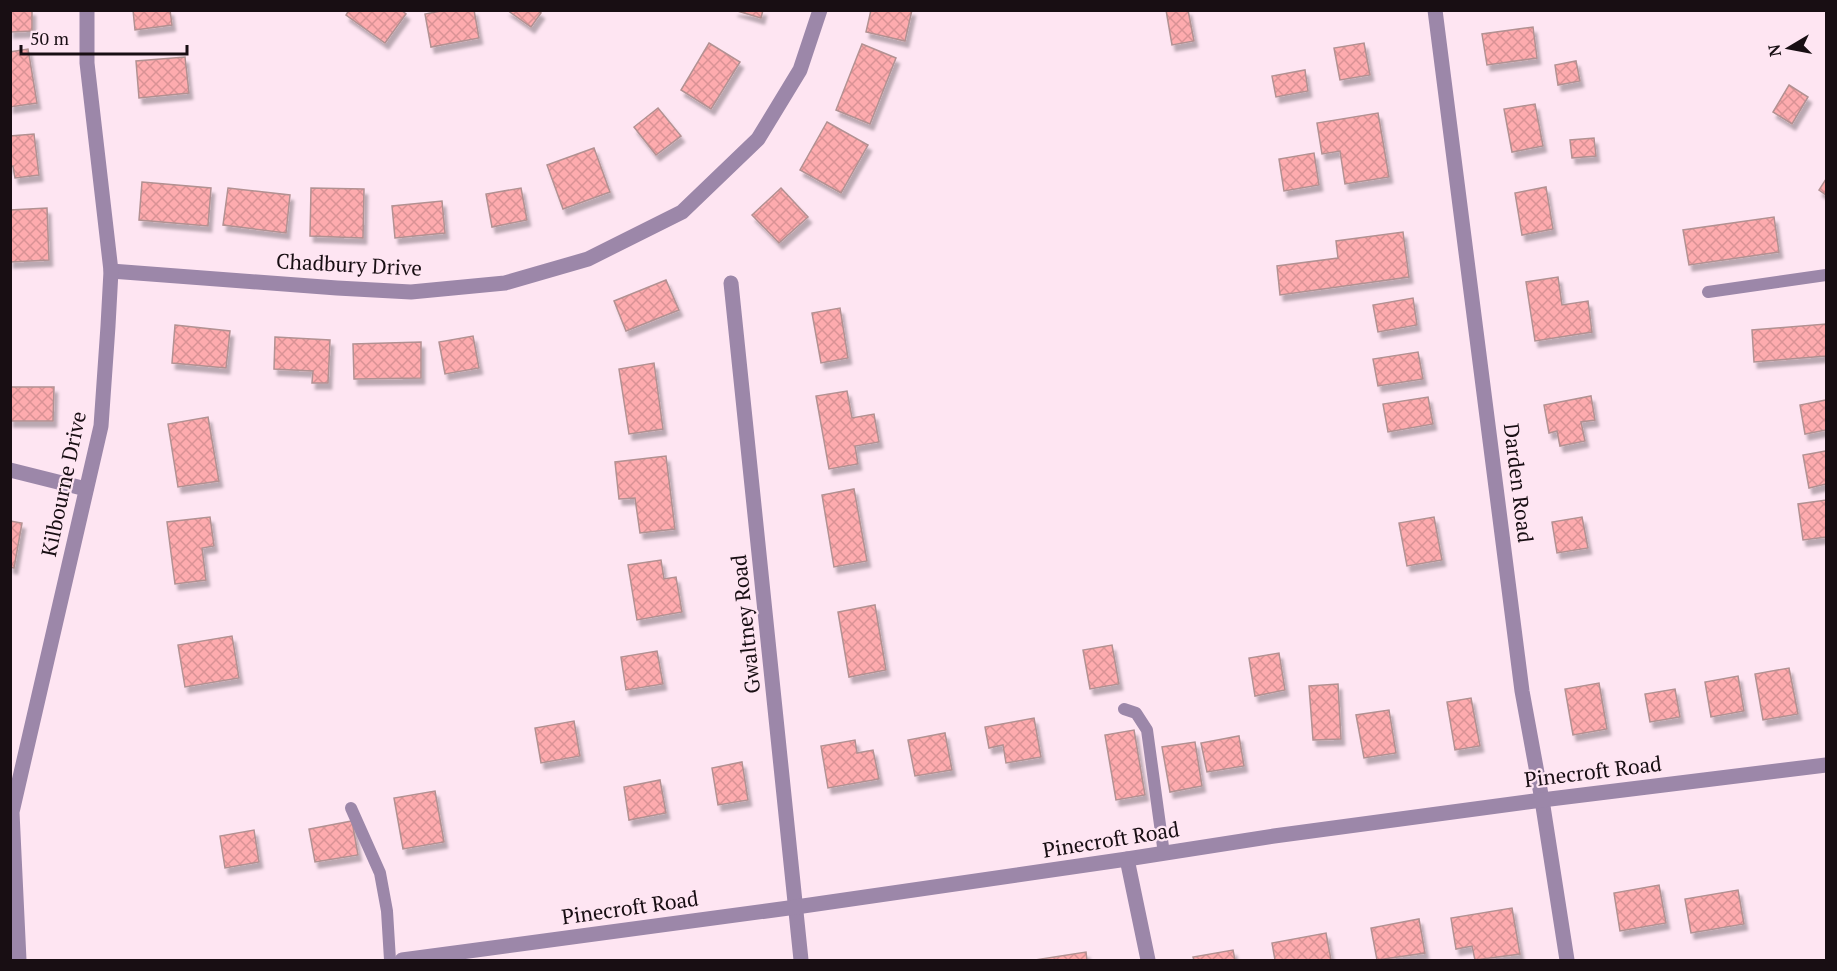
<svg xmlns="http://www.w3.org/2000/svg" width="1837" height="971" font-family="'PT Serif',serif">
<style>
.building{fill:url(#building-cross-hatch);stroke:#b29192;stroke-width:1.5;filter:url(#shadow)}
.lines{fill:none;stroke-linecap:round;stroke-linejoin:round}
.service{stroke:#9c87a9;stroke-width:12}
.minor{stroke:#9c87a9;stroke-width:15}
.tertiary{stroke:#9c87a9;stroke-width:15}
.labels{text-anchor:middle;stroke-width:4.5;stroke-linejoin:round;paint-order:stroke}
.street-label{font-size:21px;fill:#180e13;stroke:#fee5f2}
</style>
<defs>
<pattern id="building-cross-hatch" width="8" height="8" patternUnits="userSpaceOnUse" patternTransform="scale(1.5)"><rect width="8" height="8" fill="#feabae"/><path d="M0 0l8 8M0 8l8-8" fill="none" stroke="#d99295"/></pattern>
<filter id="shadow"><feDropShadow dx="3.5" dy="6" stdDeviation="1.5" flood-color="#0004"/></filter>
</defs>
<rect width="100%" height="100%" fill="#fee5f2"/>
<g class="building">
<polygon points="10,10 32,10 32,31 10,32"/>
<polygon points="133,10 170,10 172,25 135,30"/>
<polygon points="349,10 401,10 406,14 385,43 346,15"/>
<polygon points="446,10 474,10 479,38 431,47 425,14"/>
<polygon points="507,10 537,10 541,13 531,27"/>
<polygon points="734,10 763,10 761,18"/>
<polygon points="871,10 912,10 905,41 866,32"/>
<polygon points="1166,10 1188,10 1194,41 1172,45"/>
<polygon points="1533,27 1537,58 1487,65 1482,34"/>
<polygon points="709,43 740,62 711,109 681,90"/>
<polygon points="1364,43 1370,75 1340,80 1334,48"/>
<polygon points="862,44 896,58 870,124 836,110"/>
<polygon points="28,49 37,103 10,107 10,52"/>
<polygon points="185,57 189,93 139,98 136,61"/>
<polygon points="1576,61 1580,81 1558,85 1555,65"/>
<polygon points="1305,70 1308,91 1276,97 1272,76"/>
<polygon points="1789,85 1808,97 1792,124 1773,112"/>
<polygon points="1535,104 1543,146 1512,152 1504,109"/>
<polygon points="658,108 681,136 656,155 634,127"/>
<polygon points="1378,113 1389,177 1345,184 1340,151 1322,154 1317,123"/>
<polygon points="827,122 868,145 841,193 800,170"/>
<polygon points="34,134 39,175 15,178 13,166 10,167 10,136"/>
<polygon points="1594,138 1596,156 1572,158 1570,140"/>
<polygon points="594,148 610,192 563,209 547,165"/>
<polygon points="1314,153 1319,185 1284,191 1279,159"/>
<polygon points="1826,179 1826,195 1819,190"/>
<polygon points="142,182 211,188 208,226 139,220"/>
<polygon points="1546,187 1553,229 1522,235 1515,193"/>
<polygon points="228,188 290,195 286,233 223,225"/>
<polygon points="311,188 364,189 363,238 310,236"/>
<polygon points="521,188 527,220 492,227 486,194"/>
<polygon points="781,188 808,217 779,243 752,215"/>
<polygon points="442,201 445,233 395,238 392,206"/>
<polygon points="47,208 49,260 10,262 10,210"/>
<polygon points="1774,217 1779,252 1689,265 1683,230"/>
<polygon points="1403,232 1409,277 1280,295 1277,266 1338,258 1336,241"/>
<polygon points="1558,277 1562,305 1588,301 1592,332 1535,341 1526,282"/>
<polygon points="666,280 679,310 626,331 614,301"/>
<polygon points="1413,298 1417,325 1378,332 1373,305"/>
<polygon points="840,308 848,358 821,363 812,313"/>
<polygon points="1826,324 1826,356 1754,362 1752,330"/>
<polygon points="175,325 230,331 226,368 172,363"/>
<polygon points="473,336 479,368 445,374 439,342"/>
<polygon points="275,337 330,340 328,383 312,383 313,371 274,369"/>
<polygon points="421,342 421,378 354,379 353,344"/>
<polygon points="1418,352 1423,379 1378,386 1373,359"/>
<polygon points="654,363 663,429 629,434 619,369"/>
<polygon points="10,387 54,387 53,421 10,421"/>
<polygon points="847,391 852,418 874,414 879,442 855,446 858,464 829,469 816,396"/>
<polygon points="1591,396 1595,420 1581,422 1585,441 1560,446 1557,431 1549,433 1544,405"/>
<polygon points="1428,397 1433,424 1388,432 1383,404"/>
<polygon points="1826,400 1826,430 1805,434 1800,405"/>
<polygon points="208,417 219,481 178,487 168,424"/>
<polygon points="1826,451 1826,484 1809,488 1803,455"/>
<polygon points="666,456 675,529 640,533 635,498 619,499 615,462"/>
<polygon points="854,489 867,561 834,567 822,495"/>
<polygon points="1826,500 1826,537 1803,540 1798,504"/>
<polygon points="210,517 214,546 202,548 206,580 175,584 167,522"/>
<polygon points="1434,517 1442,560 1407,566 1399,523"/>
<polygon points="1582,517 1588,548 1557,553 1552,522"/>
<polygon points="10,521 22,523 14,568 10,567"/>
<polygon points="661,560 664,579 676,577 682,612 637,620 628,565"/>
<polygon points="875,605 886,670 849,677 838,612"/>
<polygon points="232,636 239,678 185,687 178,645"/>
<polygon points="1112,645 1119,684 1090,689 1083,650"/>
<polygon points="657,651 663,684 626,690 621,657"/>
<polygon points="1279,653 1285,690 1255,696 1249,658"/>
<polygon points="1789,668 1798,714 1763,720 1755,674"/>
<polygon points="1738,676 1744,711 1711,717 1705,682"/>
<polygon points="1599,683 1607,729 1573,735 1565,689"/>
<polygon points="1338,684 1341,739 1313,740 1309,686"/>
<polygon points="1675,689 1680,717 1650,722 1645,694"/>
<polygon points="1471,698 1480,746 1455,750 1447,702"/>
<polygon points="1389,710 1396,753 1364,758 1356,715"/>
<polygon points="1034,718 1041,757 1006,763 1003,745 989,748 985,727"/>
<polygon points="574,721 580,756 541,763 535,728"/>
<polygon points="1134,730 1145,795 1116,800 1105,735"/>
<polygon points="945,733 952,770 915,776 908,740"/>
<polygon points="1239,736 1244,766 1207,772 1201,743"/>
<polygon points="855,740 857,753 873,750 879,779 828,788 821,746"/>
<polygon points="1195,742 1202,786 1170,792 1162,747"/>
<polygon points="742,762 748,800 718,805 712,768"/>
<polygon points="660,780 666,813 629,820 624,787"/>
<polygon points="435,791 444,842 403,849 394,798"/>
<polygon points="352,821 358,855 315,862 309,829"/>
<polygon points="254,830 259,862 225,868 220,836"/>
<polygon points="1659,885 1666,923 1620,931 1614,893"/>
<polygon points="1738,890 1744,924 1691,933 1685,899"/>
<polygon points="1512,908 1520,954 1475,960 1472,946 1456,949 1451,918"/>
<polygon points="1419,919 1425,953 1377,960 1371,928"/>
<polygon points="1326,933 1331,960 1275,960 1272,943"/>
<polygon points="1233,950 1235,960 1194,960 1193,957"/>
<polygon points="1086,952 1087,960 1035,960"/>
</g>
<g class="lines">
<g class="service">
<polyline points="1708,292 1826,275"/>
<polyline points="1124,709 1136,713 1147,730 1164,854"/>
<polyline points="351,808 380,873 387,911 390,960"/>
</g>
<g class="minor">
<polyline points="1435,10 1522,691 1542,800 1567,960"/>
<polyline points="111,271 337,288 411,292 505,283 588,259 682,212 758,139 800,70 820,10"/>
<polyline points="731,283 801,960"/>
<polyline points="10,470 86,489"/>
<polyline points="1127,859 1148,960"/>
<polyline points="19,960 12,812 101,426 108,326 111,271 87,63 87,10"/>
</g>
<polyline class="tertiary" points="402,960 796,907 1127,859 1274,836 1542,800 1826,765"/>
</g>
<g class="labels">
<g class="street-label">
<text transform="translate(349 265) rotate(3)" y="7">Chadbury Drive</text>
<text transform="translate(1518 483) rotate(83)" y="7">Darden Road</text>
<text transform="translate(64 484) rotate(-78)" y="7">Kilbourne Drive</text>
<text transform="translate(746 624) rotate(-96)" y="7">Gwaltney Road</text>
<text transform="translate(1593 772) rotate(-7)" y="7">Pinecroft Road</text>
<text transform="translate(1111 840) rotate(-9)" y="7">Pinecroft Road</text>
<text transform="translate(630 908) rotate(-8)" y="7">Pinecroft Road</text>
</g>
</g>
<rect width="1837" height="971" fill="none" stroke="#180e13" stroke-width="24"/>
<g transform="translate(1789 48) rotate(260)" stroke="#fee5f2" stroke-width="4.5" paint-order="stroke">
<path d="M0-4.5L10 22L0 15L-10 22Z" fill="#180e13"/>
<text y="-9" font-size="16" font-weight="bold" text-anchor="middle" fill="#180e13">N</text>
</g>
<path d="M21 45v9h166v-9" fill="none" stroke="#180e13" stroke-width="3"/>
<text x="30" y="45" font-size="18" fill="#180e13" stroke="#fee5f2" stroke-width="4.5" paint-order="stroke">50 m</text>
</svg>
